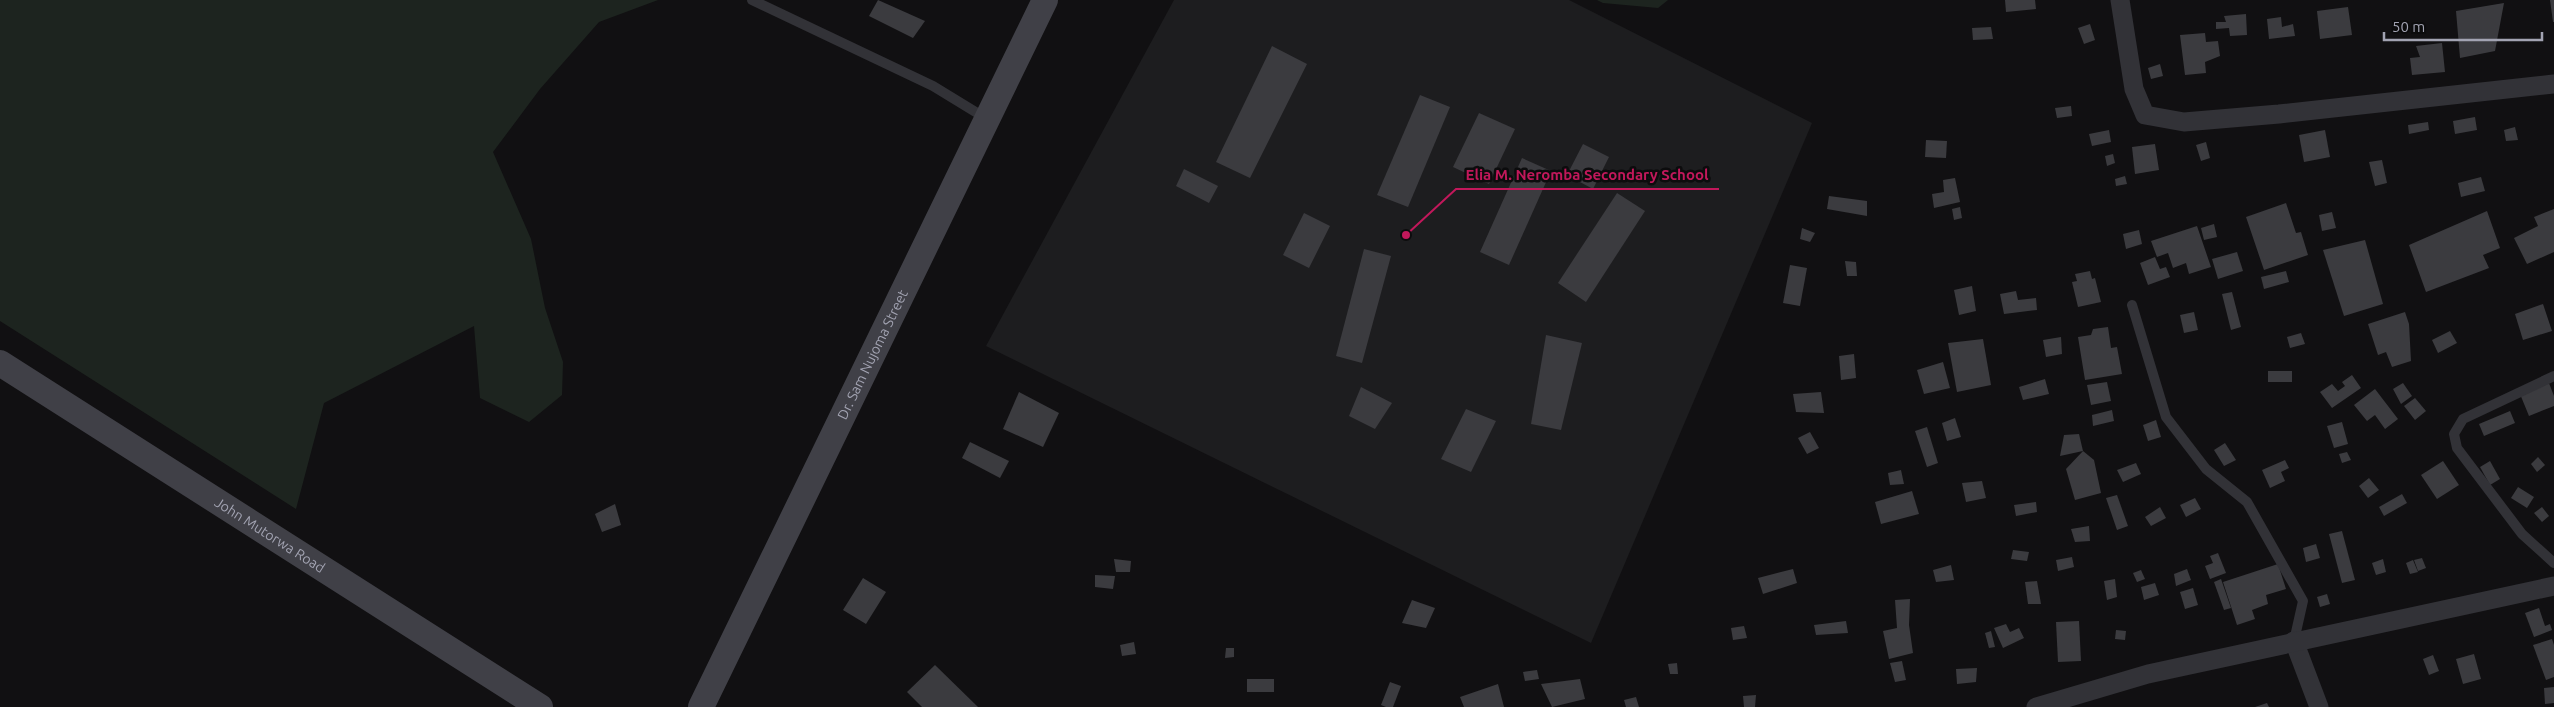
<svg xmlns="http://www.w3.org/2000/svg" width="2554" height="707" font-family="Ubuntu,sans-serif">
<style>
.built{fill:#1d1d1f}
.green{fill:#1d241f}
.building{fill:#3b3b3f}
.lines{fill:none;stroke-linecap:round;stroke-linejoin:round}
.lane{stroke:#323237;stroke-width:10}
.street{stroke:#323237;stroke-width:19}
.secondary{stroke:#404047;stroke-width:26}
.labels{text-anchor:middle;stroke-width:5;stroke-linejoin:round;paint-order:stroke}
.street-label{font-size:14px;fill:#a2a3b2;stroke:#0c0c0d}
.leader{fill:none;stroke:#c2185b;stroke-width:2}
.callout-dot{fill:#c2185b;stroke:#0c0c0d;stroke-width:2}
.callout-label{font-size:15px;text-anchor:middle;font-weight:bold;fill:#c2185b;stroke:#0c0c0d;stroke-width:5;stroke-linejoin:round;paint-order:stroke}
</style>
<rect width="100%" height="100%" fill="#111012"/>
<polygon class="built" points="1174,0 1569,0 1812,123 1591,643 986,346"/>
<g class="green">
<polygon points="0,0 658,0 599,22 540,89 493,152 531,239 545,308 563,362 562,395 529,422 480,398 474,326 324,403 296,509 0,321"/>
<polygon points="1597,0 1668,0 1658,8 1603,3"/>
</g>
<g class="building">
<polygon points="878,0 925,21 913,38 869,16"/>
<polygon points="2005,0 2035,0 2036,9 2006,12"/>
<polygon points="2550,0 2554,0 2554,22 2553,22"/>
<polygon points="2504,3 2495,51 2460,58 2456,11"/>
<polygon points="2348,7 2352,35 2320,39 2317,11"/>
<polygon points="2246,14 2247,35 2230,36 2229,28 2216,29 2216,22 2226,22 2224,16"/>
<polygon points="2281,17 2282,27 2293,24 2295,36 2269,39 2267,19"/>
<polygon points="2090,24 2095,40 2084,44 2078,28"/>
<polygon points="1991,27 1993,39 1973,40 1972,28"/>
<polygon points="2205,33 2206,42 2218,41 2220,56 2205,62 2206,73 2185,75 2180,35"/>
<polygon points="2442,43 2445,72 2412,75 2410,58 2420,57 2416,46"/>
<polygon points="1272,46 1307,64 1250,178 1216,162"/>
<polygon points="2160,64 2163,76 2151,79 2148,68"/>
<polygon points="1420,95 1450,107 1408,207 1377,195"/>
<polygon points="2071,106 2072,116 2057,118 2055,108"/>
<polygon points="1479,113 1515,129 1489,184 1453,167"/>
<polygon points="2475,117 2477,130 2455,134 2453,121"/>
<polygon points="2428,122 2429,130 2409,134 2408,125"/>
<polygon points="2515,127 2518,140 2506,141 2504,130"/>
<polygon points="2109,130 2111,142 2092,146 2089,134"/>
<polygon points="2325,130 2330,157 2304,162 2299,135"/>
<polygon points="1926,140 1947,141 1946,158 1925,157"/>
<polygon points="2206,142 2210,158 2201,161 2196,145"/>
<polygon points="1583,144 1609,157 1593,189 1567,175"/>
<polygon points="2155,144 2159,170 2135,174 2132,147"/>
<polygon points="2113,154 2115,163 2107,166 2105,156"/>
<polygon points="1522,158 1551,171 1509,265 1480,252"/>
<polygon points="2382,160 2387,183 2375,186 2369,162"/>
<polygon points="1184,169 1218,186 1209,203 1176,186"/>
<polygon points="2125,176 2127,184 2116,186 2115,179"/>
<polygon points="2481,177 2485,191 2461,197 2458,183"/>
<polygon points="1955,178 1960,202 1934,208 1932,194 1944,192 1943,180"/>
<polygon points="1617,193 1645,211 1586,302 1558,283"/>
<polygon points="1829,196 1867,201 1867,216 1827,209"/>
<polygon points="2286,203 2296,233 2301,232 2308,255 2264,270 2246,217"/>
<polygon points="1960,207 1962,218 1954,220 1952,209"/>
<polygon points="2554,209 2554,252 2527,264 2514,238 2538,226 2534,217"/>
<polygon points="2487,211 2500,248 2483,255 2489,268 2426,292 2409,245"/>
<polygon points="2332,212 2336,228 2322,231 2319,215"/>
<polygon points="1304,213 1330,226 1309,268 1283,255"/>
<polygon points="2214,224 2217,237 2204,240 2201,228"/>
<polygon points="2197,226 2211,267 2189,274 2186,263 2173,268 2168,253 2157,257 2151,241"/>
<polygon points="1802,228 1815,233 1810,242 1800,239"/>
<polygon points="2139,230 2142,244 2126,249 2123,234"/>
<polygon points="2365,240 2383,304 2344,316 2323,250"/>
<polygon points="1364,249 1391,256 1362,363 1336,356"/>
<polygon points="2237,252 2243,271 2218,279 2212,259"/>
<polygon points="2155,257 2160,269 2166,267 2170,277 2148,285 2140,263"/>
<polygon points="1845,261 1856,262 1857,276 1847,276"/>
<polygon points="1790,265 1807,268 1800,306 1783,303"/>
<polygon points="2090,271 2092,279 2095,278 2101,302 2078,307 2072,282 2077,281 2075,274"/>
<polygon points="2286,271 2289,282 2264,289 2261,277"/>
<polygon points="1972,286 1976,311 1959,315 1954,290"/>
<polygon points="2016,291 2018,300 2036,298 2037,310 2004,314 2000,294"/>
<polygon points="2232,292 2241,327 2231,330 2222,294"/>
<polygon points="2543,304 2552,331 2523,340 2515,314"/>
<polygon points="2194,312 2198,330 2184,333 2180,315"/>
<polygon points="2405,312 2409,324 2411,361 2392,367 2386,352 2378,355 2368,324"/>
<polygon points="2108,327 2111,348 2117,347 2122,374 2085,380 2078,337 2091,335 2093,329"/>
<polygon points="2450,331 2457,343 2438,353 2432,340"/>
<polygon points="2301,333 2305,344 2290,348 2287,337"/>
<polygon points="1546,335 1582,343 1561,430 1531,424"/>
<polygon points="2061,337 2062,354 2046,357 2043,340"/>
<polygon points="1983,339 1991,385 1957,392 1948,343"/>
<polygon points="1854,354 1856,378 1841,380 1839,356"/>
<polygon points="1943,362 1950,388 1924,394 1917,370"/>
<rect x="2268" y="371" width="24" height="11"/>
<polygon points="2352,375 2361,388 2332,408 2320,392 2332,384 2338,391 2345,386 2342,382"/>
<polygon points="2045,379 2049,394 2023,400 2019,387"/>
<polygon points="2107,382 2111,401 2091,405 2087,385"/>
<polygon points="2403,383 2412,396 2401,404 2393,389"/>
<polygon points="2549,383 2554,396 2554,406 2529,416 2520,394"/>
<polygon points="1361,387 1392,403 1375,429 1349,416"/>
<polygon points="2375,389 2398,419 2385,429 2375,415 2367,421 2354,405"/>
<polygon points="1019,392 1059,413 1043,447 1003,429"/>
<polygon points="1821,392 1824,413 1796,412 1793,394"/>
<polygon points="2415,398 2426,411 2415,420 2404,406"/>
<polygon points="1466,409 1496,421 1471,472 1441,459"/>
<polygon points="2112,410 2114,421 2093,426 2092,415"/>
<polygon points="2510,411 2515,423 2484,436 2479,424"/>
<polygon points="1955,418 1961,437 1947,441 1942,423"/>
<polygon points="2156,420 2161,437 2148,441 2143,425"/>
<polygon points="2342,422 2348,444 2334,448 2327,426"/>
<polygon points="1927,427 1938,463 1927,467 1915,431"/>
<polygon points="1810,432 1819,448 1807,454 1798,438"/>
<polygon points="2079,434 2083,451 2060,456 2064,435"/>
<polygon points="970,442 1009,461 1000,478 962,458"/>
<polygon points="2225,443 2236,460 2224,466 2214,450"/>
<polygon points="2083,451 2094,460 2101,493 2075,500 2066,469"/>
<polygon points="2347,452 2351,460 2342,463 2339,454"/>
<polygon points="2538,457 2545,465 2537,472 2531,464"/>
<polygon points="2285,460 2289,468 2281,472 2285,481 2270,488 2262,470"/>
<polygon points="2443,461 2459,485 2437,499 2421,475"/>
<polygon points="2490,461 2500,479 2490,485 2480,467"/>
<polygon points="2136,463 2141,474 2123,482 2117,470"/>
<polygon points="1901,470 1904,484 1890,485 1888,473"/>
<polygon points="2369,478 2379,490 2368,498 2359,486"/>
<polygon points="1982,481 1986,498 1966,502 1962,483"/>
<polygon points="2518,487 2534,497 2527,508 2511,498"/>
<polygon points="1912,491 1919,514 1881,524 1875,502"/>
<polygon points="2402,494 2407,503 2384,516 2379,507"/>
<polygon points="2117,495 2128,526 2117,530 2106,498"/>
<polygon points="2195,498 2201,509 2186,517 2180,505"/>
<polygon points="2036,502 2037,512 2016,516 2014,505"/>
<polygon points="615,504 621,525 602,532 595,514"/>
<polygon points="2160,507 2166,518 2151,526 2145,517"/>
<polygon points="2542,507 2549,516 2542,522 2534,513"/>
<polygon points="2089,526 2090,541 2075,542 2071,529"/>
<polygon points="2342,531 2355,580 2342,583 2329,534"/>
<polygon points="2316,544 2320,558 2306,562 2303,548"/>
<polygon points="2013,550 2029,552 2027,561 2011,559"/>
<polygon points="2218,553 2226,573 2210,579 2205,566 2213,563 2210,556"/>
<polygon points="2072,557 2074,567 2058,571 2056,560"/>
<polygon points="2422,558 2426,568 2418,571 2414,560"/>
<polygon points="1114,559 1131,561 1130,572 1116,572"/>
<polygon points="2383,559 2386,572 2376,575 2372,563"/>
<polygon points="2413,560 2418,572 2410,574 2406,563"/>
<polygon points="2278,564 2286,589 2266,595 2268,604 2252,610 2255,619 2237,625 2223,582"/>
<polygon points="1951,565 1954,580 1936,582 1933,570"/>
<polygon points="1793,569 1797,583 1763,594 1758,578"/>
<polygon points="2187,569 2191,580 2176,586 2174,574"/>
<polygon points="2141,570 2145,579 2137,582 2133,573"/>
<polygon points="1095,575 1115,576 1113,589 1095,587"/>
<polygon points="863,578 886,592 866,624 843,610"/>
<polygon points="2115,579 2117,597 2107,600 2104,581"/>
<polygon points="2221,579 2231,608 2224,610 2214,582"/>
<polygon points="2037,581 2041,604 2028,604 2025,582"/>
<polygon points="2155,583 2159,595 2144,600 2141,587"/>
<polygon points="2193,588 2198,605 2185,609 2180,592"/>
<polygon points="2327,594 2330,604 2320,607 2317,597"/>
<polygon points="1910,599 1909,625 1913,653 1889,659 1883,631 1897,628 1895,600"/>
<polygon points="1412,600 1435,608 1426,628 1402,623"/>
<polygon points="2539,608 2545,626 2550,624 2552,630 2534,637 2525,613"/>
<polygon points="1846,621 1848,633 1816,635 1814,625"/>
<polygon points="2079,621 2081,661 2058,662 2056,622"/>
<polygon points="2006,624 2010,632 2019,628 2024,638 2003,648 1994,628"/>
<polygon points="1744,626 1747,638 1733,640 1731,628"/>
<polygon points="2116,630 2126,631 2125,640 2115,639"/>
<polygon points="1991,631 1995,647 1989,648 1985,633"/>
<polygon points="2552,639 2554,645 2554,677 2546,680 2533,645"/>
<polygon points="1134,642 1136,654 1122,656 1120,645"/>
<polygon points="1226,648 1234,648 1234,657 1225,658"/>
<polygon points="2474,654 2481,679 2463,684 2456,659"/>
<polygon points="2433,655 2439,671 2429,675 2423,659"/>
<polygon points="1902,661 1906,680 1895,682 1890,663"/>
<polygon points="1677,663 1678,674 1670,674 1668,664"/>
<polygon points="935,665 978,707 922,707 907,692"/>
<polygon points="1977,668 1976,682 1957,684 1956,669"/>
<polygon points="1537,670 1539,679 1525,681 1523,672"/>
<rect x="1247" y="679" width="27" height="13"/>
<polygon points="1580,679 1585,699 1552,707 1541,684"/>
<polygon points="1390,682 1401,686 1393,707 1386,707 1381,705"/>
<polygon points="1498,684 1504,707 1464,707 1460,697"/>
<polygon points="2554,687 2554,703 2545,704 2544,688"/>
<polygon points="1756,695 1755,707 1744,707 1743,696"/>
<polygon points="1636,697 1639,707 1626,707 1624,700"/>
<polygon points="2267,703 2269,707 2255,707"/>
</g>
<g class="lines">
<g class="lane">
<polyline points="752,0 933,86 987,119"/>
<polyline points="2132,305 2166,417 2206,469 2247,502 2303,601 2294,641"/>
<polyline points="2554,376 2463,419 2454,434 2457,448 2522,534 2554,563"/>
</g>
<g class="street">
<polyline points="2120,0 2134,89 2145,115 2184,122 2279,114 2554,84"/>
<polyline points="2294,641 2319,707"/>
<polyline points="2036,707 2148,674 2554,586"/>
</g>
<g class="secondary">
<path id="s1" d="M0,363L540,707"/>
<path id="s2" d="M701,707L1045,0"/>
</g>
</g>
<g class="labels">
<g class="street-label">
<text dy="5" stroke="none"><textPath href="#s2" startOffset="392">Dr. Sam Nujoma Street</textPath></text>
<text dy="5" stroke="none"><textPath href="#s1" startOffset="320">John Mutorwa Road</textPath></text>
</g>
</g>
<path class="leader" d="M1406 235L1456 189H1719"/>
<circle class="callout-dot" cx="1406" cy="235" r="5"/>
<g class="callout-label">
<text x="1587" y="180">Elia M. Neromba Secondary School</text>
</g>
<path d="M2384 32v8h158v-8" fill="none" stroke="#a2a3b2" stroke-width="2.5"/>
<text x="2392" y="32" font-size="15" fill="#a2a3b2" stroke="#0c0c0d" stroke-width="4" paint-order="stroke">50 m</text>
</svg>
